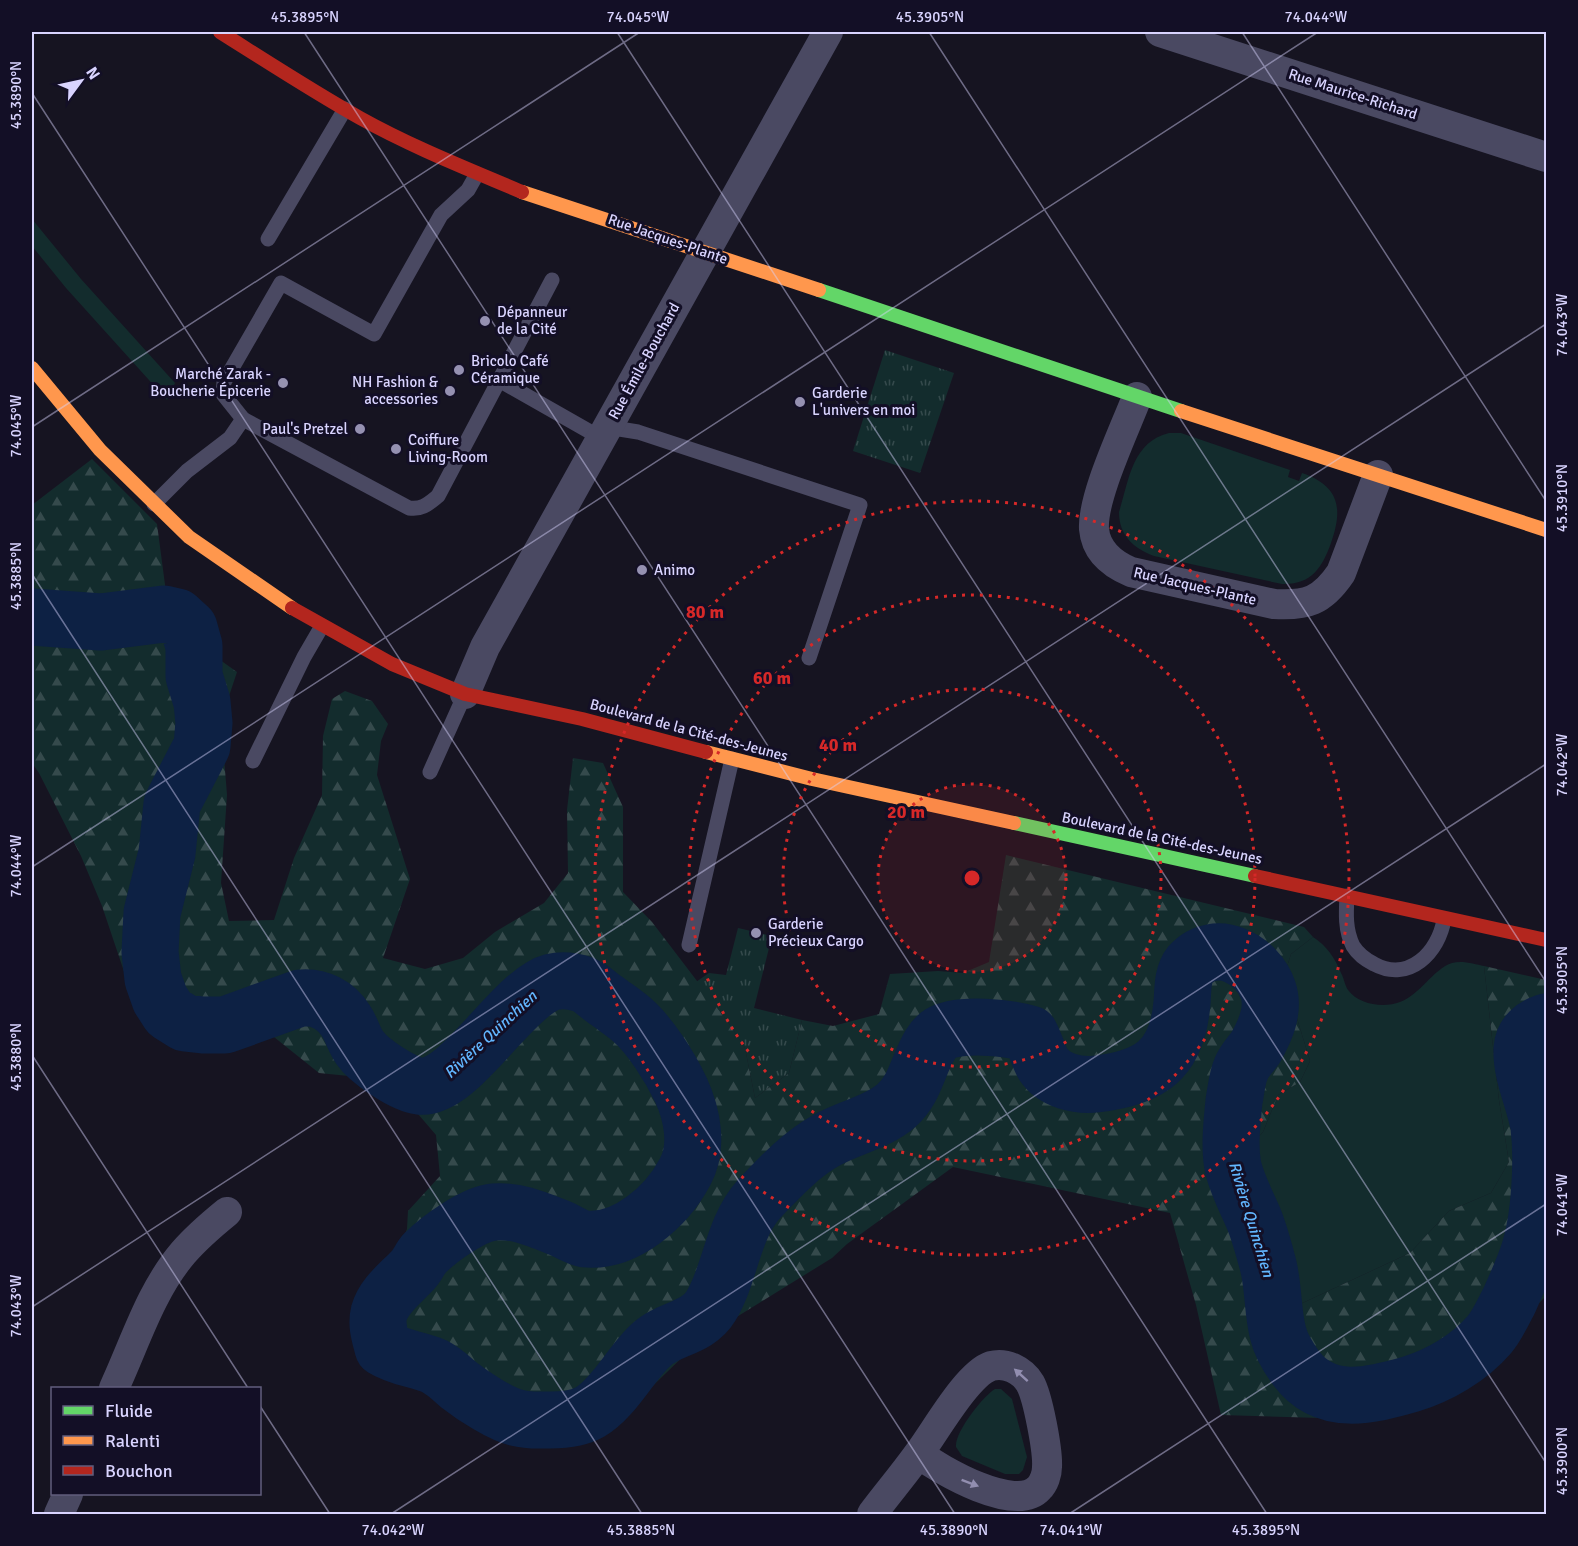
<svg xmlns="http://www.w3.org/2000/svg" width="1578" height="1546" font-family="Signika,sans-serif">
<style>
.grass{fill:#132c2d}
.forest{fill:url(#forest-firs)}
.park{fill:url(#park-tufts)}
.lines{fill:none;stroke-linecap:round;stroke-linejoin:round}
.river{stroke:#0d2144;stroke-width:57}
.lane{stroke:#4a4962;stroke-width:15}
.street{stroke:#4a4962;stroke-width:30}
.fast{stroke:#63d668;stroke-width:14}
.slow{stroke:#ff974d;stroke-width:14}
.jam{stroke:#b3261e;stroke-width:14}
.oneway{fill:#928eb0}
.ticks{fill:none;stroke:#d9d4ff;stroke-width:1.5;stroke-opacity:0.45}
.ring{fill:none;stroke:#d62828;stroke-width:3;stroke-dasharray:3 6}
.poi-dot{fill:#9591b1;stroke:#130f26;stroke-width:2}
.labels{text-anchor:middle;stroke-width:6;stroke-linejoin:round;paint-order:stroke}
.street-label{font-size:15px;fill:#d9d4ff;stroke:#130f26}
.poi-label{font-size:15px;fill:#d9d4ff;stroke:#130f26;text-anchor:start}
.water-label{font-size:16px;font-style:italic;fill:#62b6ff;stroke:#130f26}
.centre{fill:#d62828;stroke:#130f26;stroke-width:3}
.ring-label{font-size:18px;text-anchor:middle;font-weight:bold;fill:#d62828;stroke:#130f26;stroke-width:6;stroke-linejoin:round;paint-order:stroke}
.neatline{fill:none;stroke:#d9d4ff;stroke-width:2}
.ticks-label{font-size:15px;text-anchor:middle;fill:#d9d4ff}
</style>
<defs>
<pattern id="forest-firs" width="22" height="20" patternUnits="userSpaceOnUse" patternTransform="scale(1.5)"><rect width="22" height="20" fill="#132c2d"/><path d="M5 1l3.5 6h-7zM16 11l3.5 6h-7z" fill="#354a4c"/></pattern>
<pattern id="park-tufts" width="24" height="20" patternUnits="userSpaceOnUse" patternTransform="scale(1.5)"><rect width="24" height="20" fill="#132c2d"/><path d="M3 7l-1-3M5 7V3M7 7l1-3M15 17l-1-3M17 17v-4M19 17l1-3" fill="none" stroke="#354a4c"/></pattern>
</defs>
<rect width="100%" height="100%" fill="#161421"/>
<g class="grass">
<polygon points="32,219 81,279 175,383 167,400 66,288 32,246"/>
<path d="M1169,433H1181L1290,470L1288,477L1299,481L1302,473C1340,486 1343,509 1331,543C1322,568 1311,585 1282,584L1154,556C1133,548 1119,535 1119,512C1129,480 1132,442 1169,433Z"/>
<path d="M1313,937C1327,946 1335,958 1341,973C1344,978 1345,986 1348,990C1359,1005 1384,1008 1400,1002C1420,995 1433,969 1452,963C1462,960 1475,964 1484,966L1499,1100L1509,1162L1491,1193L1449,1211L1410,1253L1294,1307L1286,1266L1241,1165L1245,1151L1263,1132L1278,1095L1300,1082L1310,1061L1284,976L1291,954Z"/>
<path d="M995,1389H1001L1012,1399L1027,1457L1023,1470L1019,1474H1005L962,1456L956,1447C954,1433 983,1396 995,1389Z"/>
</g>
<polygon class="forest" points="92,459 157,524 167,600 199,645 237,672 221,720 227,795 221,883 229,921 274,920 294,858 322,795 323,736 332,699 345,691 372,701 388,724 381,741 377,775 410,879 383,958 425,969 463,958 495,932 544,903 568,873 567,810 573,758 603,763 623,807 623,892 652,922 726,1019 745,1048 755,1098 789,1073 802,1020 833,1026 879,1014 890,974 938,971 963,973 989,962 1006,855 1304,927 1313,937 1291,954 1284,976 1310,1061 1300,1082 1278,1095 1263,1132 1245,1151 1241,1165 1274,1234 1286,1266 1294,1307 1410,1253 1449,1211 1491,1193 1509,1162 1499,1100 1484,966 1546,980 1546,1296 1487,1356 1426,1402 1355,1419 1221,1415 1196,1305 1170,1213 953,1167 847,1244 832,1258 701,1339 630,1408 574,1438 531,1444 492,1432 454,1399 407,1377 382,1361 372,1347 365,1327 365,1310 376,1290 388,1275 407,1229 408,1211 440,1176 436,1135 389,1080 319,1073 269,1033 252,1025 224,1026 191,1040 140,1019 102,906 81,856 39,773 32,763 32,505"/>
<g class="park">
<polygon points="885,350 954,373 920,473 853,451"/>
<polygon points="738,928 772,936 754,1008 802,1020 789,1073 755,1098 745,1048 726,1019 696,982 709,973 726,975"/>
</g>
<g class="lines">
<path class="river" d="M32,617L101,622L164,614L177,617L189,628L194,646V676L202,702L204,723L202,746L172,804L167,853L152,913L150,952L153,979L160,999L169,1013L185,1023L203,1025H225L300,998C319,996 336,1005 346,1021C352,1030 354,1040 360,1048C369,1061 403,1084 419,1086C458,1092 512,993 552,982C561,980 573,981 582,984C591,987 599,996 607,1001C615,1007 624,1013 631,1019C650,1035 670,1067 681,1090C692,1114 699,1147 685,1172C667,1206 626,1243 585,1239C578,1238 568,1232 562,1229C539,1220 518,1210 494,1212C473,1214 439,1239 425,1253C420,1258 418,1265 413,1270C401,1283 384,1295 379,1313C376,1325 380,1336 383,1348C399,1358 417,1359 434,1366C444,1371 451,1378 459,1385C473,1396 502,1415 518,1418C529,1421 539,1420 550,1420C563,1420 578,1419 590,1412C614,1398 631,1363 651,1345C669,1328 697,1329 711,1306C731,1273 732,1229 759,1199C779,1178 801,1154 827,1140C850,1127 876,1123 896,1106C911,1093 915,1077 923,1059C927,1050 932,1039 940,1034C959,1022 1010,1028 1030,1034C1035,1043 1038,1055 1043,1064C1054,1081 1078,1086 1096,1084C1150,1078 1177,1060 1182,1003C1183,991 1182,975 1190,965C1216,936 1258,960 1268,990C1275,1010 1265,1031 1256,1047C1251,1054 1244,1061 1241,1069C1237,1078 1236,1091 1234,1101C1232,1123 1229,1146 1233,1167C1237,1184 1246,1201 1253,1217C1259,1231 1263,1246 1267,1261C1274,1284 1272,1310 1278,1333C1281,1346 1288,1357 1296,1368C1325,1407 1370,1396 1411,1384C1440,1375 1469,1358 1489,1335C1497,1326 1503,1312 1509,1301C1516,1285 1524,1268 1529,1252C1540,1219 1543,1161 1539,1127C1535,1101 1521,1076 1522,1049C1523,1034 1534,1026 1546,1022"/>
<g class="lane">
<polyline points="268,239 345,109"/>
<polyline points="499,380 601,438"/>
<polyline points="243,419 223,394 224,382 281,283 374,334 441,215 468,190 477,174"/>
<polyline points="607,427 638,432 860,505 809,658"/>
<path d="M154,504L187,471L230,438L243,419L409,508C422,510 428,504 438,496L552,280"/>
<polyline points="253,761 304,657 322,626"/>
<polyline points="430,772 465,694"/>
<path d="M1347,896C1346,913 1345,930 1353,946C1358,954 1366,960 1374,964C1409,983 1439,952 1444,919"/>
<polyline points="689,945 732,759"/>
</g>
<g class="street">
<polyline points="1160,32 1546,157"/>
<path d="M1137,397C1125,429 1092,497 1094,529C1096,551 1112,564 1131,572L1274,604C1307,606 1322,601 1341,573L1378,475"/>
<polyline points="465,694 485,647 828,32"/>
<path d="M114,1388C135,1343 150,1292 183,1253C196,1238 211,1225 227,1212"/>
<polyline points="59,1514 68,1494"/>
<path d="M872,1514C887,1494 904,1474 919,1453C935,1432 967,1374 991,1366C1006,1362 1022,1370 1030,1383C1038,1397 1048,1451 1047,1467C1047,1474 1044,1483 1039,1488C1016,1514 940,1470 919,1454"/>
</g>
<g class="fast">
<polyline points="819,290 1181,411"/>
<polyline points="1014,823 1255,876"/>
</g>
<g class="slow">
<polyline points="522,192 819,290"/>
<polyline points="32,368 100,450 189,537 292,608"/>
<polyline points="1181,411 1546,530"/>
<polyline points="706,752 812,779 1014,823"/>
</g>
<g class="jam">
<path d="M220,32C266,61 312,91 360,118C412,147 468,169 522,192"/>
<polyline points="292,608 392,664 465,694 582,719 706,752"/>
<polyline points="1255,876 1546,940"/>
</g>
</g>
<defs><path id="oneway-solid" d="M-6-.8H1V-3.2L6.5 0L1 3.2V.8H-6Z" transform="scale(1.5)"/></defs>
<g class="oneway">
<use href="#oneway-solid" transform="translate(1021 1375) rotate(-138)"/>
<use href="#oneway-solid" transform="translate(970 1483) rotate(21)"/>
</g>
<path class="ticks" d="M304,32L1267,1514M617,32L1546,1463M929,32L1546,982M1242,32L1546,501M32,93L955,1514M32,427L640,32M32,574L642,1514M32,867L1318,32M32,1055L248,1388M32,1307L1546,324M260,1406L330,1514M391,1514L1546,764M1069,1514L1546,1204"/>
<circle cx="972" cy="878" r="94" fill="#d62828" fill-opacity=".12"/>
<g class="ring">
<circle cx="972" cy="878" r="94"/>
<circle cx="972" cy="878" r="189"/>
<circle cx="972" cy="878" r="283"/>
<circle cx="972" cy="878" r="377"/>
</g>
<g class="poi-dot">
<circle cx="485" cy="321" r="6"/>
<circle cx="459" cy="370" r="6"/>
<circle cx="283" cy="383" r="6"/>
<circle cx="450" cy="391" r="6"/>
<circle cx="800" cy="402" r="6"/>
<circle cx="360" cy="429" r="6"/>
<circle cx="396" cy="449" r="6"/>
<circle cx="642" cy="570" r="6"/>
<circle cx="756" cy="933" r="6"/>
</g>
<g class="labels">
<g class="street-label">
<text transform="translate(1353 94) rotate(18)" y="5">Rue Maurice-Richard</text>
<text transform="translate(668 239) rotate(19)" y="5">Rue Jacques-Plante</text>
<text transform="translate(644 361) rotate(-61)" y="5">Rue Émile-Bouchard</text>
<text transform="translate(1195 586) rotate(13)" y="5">Rue Jacques-Plante</text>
<text transform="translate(689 730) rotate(15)" y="5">Boulevard de la Cité-des-Jeunes</text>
<text transform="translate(1162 838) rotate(12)" y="5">Boulevard de la Cité-des-Jeunes</text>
</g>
<g class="poi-label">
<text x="497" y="317">Dépanneur<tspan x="497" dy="17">de la Cité</tspan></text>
<text x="471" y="366">Bricolo Café<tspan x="471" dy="17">Céramique</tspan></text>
<text x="271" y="379" text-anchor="end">Marché Zarak -<tspan x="271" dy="17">Boucherie Épicerie</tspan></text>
<text x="438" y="387" text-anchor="end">NH Fashion &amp;<tspan x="438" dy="17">accessories</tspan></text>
<text x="812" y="398">Garderie<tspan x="812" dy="17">L'univers en moi</tspan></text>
<text x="348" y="434" text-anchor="end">Paul's Pretzel</text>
<text x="408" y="445">Coiffure<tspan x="408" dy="17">Living-Room</tspan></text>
<text x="654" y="575">Animo</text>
<text x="768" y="929">Garderie<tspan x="768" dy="17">Précieux Cargo</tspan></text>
</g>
<g class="water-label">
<text transform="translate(490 1034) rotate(-43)" y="6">Rivière Quinchien</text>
<text transform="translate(1252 1219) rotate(73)" y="6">Rivière Quinchien</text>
</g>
</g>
<circle cx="972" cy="878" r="9" class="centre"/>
<g class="ring-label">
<text x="705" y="618">80 m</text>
<text x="772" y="684">60 m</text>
<text x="838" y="751">40 m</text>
<text x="906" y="818">20 m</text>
</g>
<rect width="1578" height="1546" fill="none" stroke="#130f26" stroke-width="66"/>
<rect x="51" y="1387" width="210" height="108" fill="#130f26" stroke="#625e7d" stroke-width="1.5"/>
<rect x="63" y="1406" width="30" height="9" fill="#63d668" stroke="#625e7d" stroke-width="1.5"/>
<text x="105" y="1417" font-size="18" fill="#d9d4ff">Fluide</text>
<rect x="63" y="1436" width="30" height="9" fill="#ff974d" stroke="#625e7d" stroke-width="1.5"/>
<text x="105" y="1447" font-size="18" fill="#d9d4ff">Ralenti</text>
<rect x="63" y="1466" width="30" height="9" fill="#b3261e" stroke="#625e7d" stroke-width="1.5"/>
<text x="105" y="1477" font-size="18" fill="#d9d4ff">Bouchon</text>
<g transform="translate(81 81) rotate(57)" stroke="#130f26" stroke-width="4.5" paint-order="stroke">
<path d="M0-4.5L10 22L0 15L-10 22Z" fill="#d9d4ff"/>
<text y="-9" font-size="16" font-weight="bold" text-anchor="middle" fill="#d9d4ff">N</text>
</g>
<rect x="33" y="33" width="1512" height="1480" class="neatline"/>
<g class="ticks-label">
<text x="305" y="22">45.3895°N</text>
<text x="638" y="22">74.045°W</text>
<text x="930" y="22">45.3905°N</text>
<text x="1316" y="22">74.044°W</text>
<text transform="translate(16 95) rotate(-90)" y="5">45.3890°N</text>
<text transform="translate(1562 325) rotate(-90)" y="5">74.043°W</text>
<text transform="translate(16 426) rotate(-90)" y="5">74.045°W</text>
<text transform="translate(1562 498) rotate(-90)" y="5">45.3910°N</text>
<text transform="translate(16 576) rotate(-90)" y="5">45.3885°N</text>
<text transform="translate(1562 765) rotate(-90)" y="5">74.042°W</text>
<text transform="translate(16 866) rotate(-90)" y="5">74.044°W</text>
<text transform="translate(1562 980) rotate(-90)" y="5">45.3905°N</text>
<text transform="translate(16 1057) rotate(-90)" y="5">45.3880°N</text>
<text transform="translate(1562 1205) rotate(-90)" y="5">74.041°W</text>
<text transform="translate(16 1306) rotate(-90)" y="5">74.043°W</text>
<text transform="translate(1562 1461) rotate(-90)" y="5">45.3900°N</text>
<text x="393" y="1535">74.042°W</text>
<text x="641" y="1535">45.3885°N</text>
<text x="954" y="1535">45.3890°N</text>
<text x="1071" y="1535">74.041°W</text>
<text x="1266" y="1535">45.3895°N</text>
</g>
</svg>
